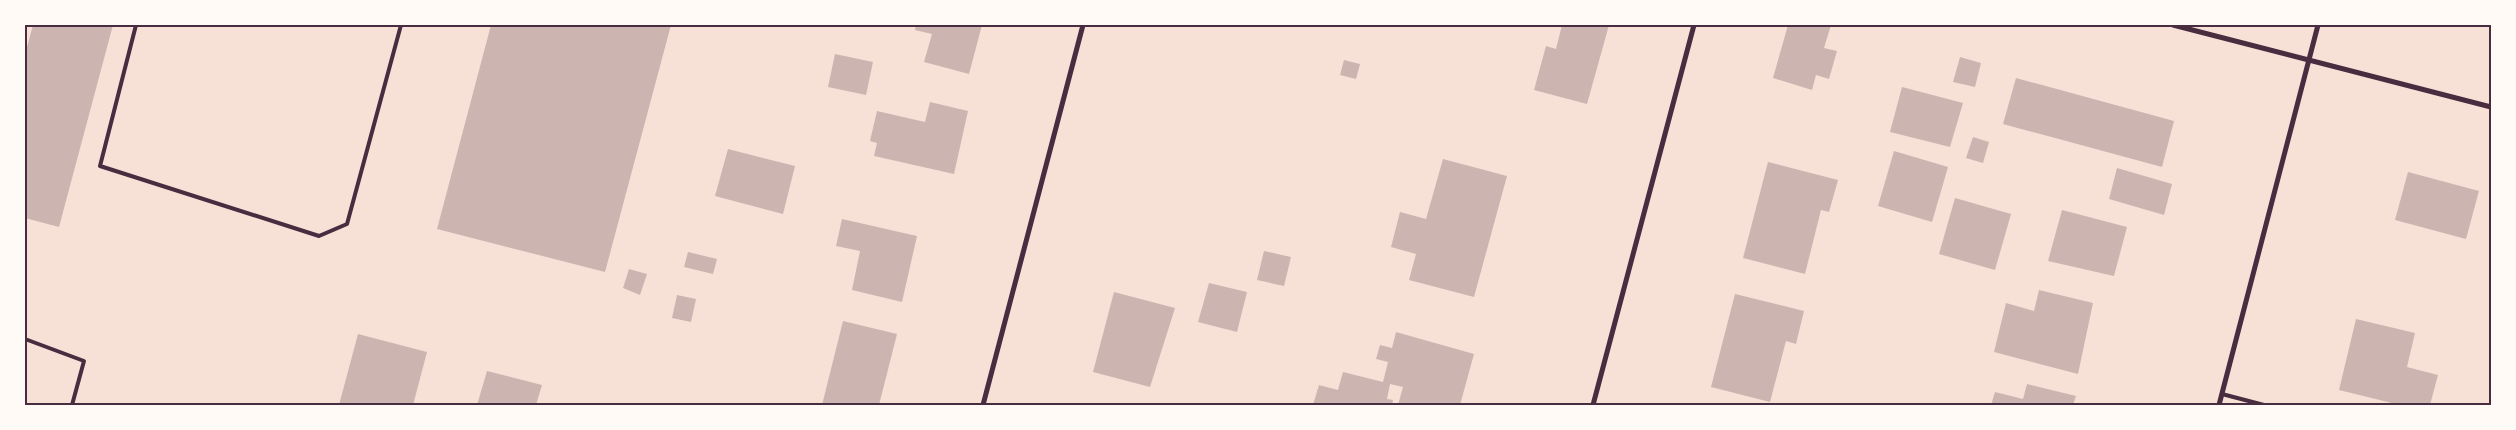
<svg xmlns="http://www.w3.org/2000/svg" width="2516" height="430" font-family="Raleway,sans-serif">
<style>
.building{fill:#ccb4b1}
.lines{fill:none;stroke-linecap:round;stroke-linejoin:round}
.service{stroke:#4a2c40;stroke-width:4}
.minor{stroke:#4a2c40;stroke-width:5}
.neatline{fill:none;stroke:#4a2c40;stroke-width:2}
</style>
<rect width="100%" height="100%" fill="#f7e1d7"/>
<g class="building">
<polygon points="33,25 113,25 59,227 25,218 25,54"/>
<polygon points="491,25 671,25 605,272 437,229"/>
<polygon points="916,25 982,25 969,74 924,62 932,34 915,30"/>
<polygon points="1562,25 1609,25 1587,104 1534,90 1546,46 1556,49"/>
<polygon points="1788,25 1831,25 1824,48 1837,51 1829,79 1816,75 1812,90 1773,78"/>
<polygon points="835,54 873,62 866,95 828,87"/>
<polygon points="1960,57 1981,63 1975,87 1953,82"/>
<polygon points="1344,60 1360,64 1356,79 1340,75"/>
<polygon points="2016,78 2174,121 2162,167 2003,124"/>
<polygon points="1902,87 1963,103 1950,147 1890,132"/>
<polygon points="930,102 968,111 954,174 874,156 877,143 870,141 877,111 925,122"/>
<polygon points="1973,137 1989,142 1983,163 1966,158"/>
<polygon points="728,149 795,166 783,214 715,196"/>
<polygon points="1894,151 1948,167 1932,222 1878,206"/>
<polygon points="1443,159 1507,176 1474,297 1409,280 1416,254 1391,247 1400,212 1426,219"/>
<polygon points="1768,162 1838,180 1829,212 1821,210 1805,274 1743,258"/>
<polygon points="2117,168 2172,184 2164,215 2109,199"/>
<polygon points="2408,172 2479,191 2466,239 2395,220"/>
<polygon points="1955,198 2011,214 1995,270 1939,254"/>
<polygon points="2062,210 2127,227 2114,276 2048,261"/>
<polygon points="842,219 917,236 902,302 852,290 860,251 836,246"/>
<polygon points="1264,251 1291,257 1284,286 1257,280"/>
<polygon points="688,252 717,259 713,274 684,267"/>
<polygon points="629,269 647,274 640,295 623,288"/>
<polygon points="1209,283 1247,292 1237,332 1198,322"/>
<polygon points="2039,290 2093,303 2078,374 1994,352 2006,303 2034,311"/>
<polygon points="1114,292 1175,308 1150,387 1093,372"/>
<polygon points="1735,294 1804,311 1796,344 1786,341 1770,402 1711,387"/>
<polygon points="677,295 696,299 691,322 672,318"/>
<polygon points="2356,319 2415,333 2407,367 2438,375 2430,405 2400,405 2339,390"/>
<polygon points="843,321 897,334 879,405 822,405"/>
<polygon points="1396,332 1474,354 1460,405 1398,405 1403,387 1390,384 1387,399 1393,400 1392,405 1313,405 1319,385 1338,390 1343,372 1383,382 1388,362 1376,359 1380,345 1392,348"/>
<polygon points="358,334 427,352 413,405 339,405"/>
<polygon points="487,371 542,385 536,405 477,405"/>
<polygon points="2027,384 2076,396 2073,405 1991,405 1995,392 2023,399"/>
</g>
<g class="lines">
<g class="service">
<polyline points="136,25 100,166 319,236 347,224 401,25"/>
<polyline points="25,339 84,361 72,405"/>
<polyline points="2222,394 2264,405"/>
</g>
<g class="minor">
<polyline points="2173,25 2491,107"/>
<polyline points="983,405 1083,25"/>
<polyline points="1593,405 1694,25"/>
<polyline points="2219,405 2318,25"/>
</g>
</g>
<rect width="2516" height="430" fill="none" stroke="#fffaf5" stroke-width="52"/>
<rect x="26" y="26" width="2464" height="378" class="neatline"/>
</svg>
